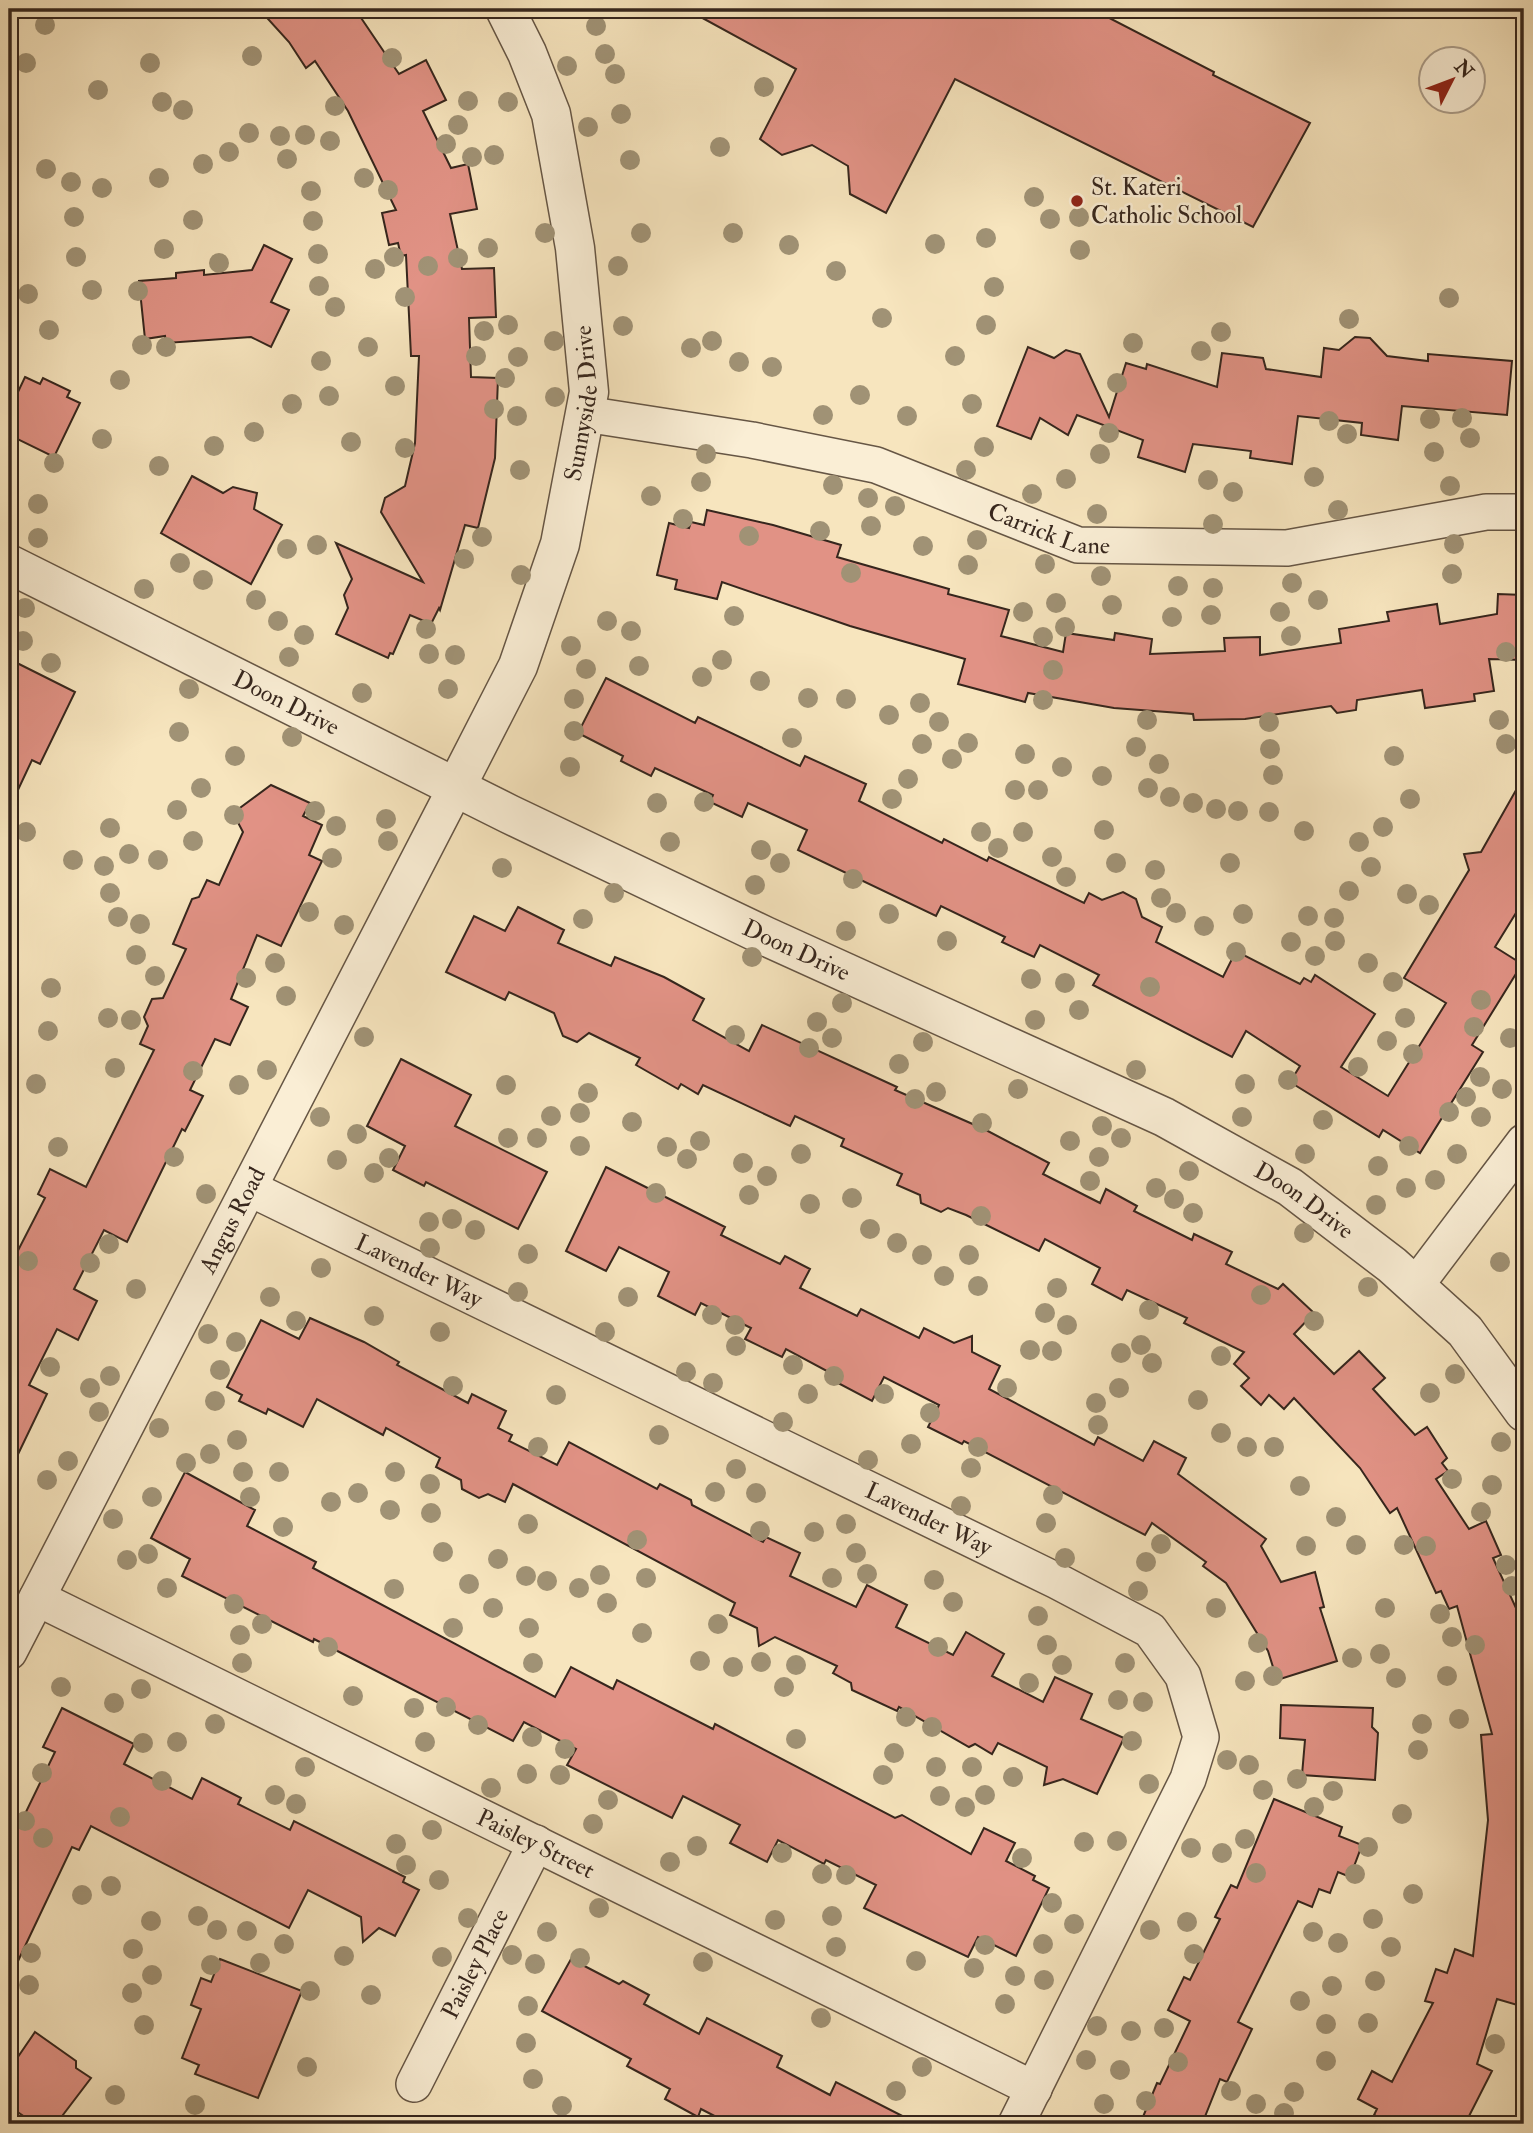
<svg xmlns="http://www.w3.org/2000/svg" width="1533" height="2133" font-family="'IM FELL Double Pica',serif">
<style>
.building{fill:#e19285;stroke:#36261d;stroke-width:2}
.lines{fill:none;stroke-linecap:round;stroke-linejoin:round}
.minor-casing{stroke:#665645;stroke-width:38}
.tertiary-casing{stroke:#665645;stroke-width:41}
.minor{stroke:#faeed5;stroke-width:35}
.tertiary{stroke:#faeed5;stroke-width:38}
.tree{fill:#a09275}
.poi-dot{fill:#8f2418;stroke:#faeed5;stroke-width:2.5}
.labels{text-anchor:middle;stroke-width:5;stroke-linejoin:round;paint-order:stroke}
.poi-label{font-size:24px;fill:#36261d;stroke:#faeed5;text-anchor:start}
.street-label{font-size:24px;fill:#36261d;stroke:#faeed5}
</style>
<rect width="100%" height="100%" fill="#f7e5be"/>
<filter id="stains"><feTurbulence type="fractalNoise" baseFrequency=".00286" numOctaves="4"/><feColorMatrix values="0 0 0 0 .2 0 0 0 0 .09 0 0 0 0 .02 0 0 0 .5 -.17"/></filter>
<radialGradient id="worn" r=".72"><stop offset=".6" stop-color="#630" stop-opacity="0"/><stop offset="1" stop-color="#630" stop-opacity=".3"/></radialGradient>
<g class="building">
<polygon points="259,9 355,9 399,74 426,60 446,100 423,111 451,168 468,164 477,209 450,214 462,269 494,268 496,317 469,318 471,377 498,378 495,458 478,528 465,525 440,610 439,608 431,624 410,615 393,654 390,653 388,658 336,634 348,608 344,595 352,579 336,543 423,582 381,512 385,498 405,486 415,443 419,356 411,356 406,255 401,256 398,243 389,245 382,213 396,210 348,111 315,61 306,68 289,42"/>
<polygon points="686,9 1092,9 1214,72 1213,75 1310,123 1253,227 955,79 886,213 850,194 848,166 812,145 782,155 760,139 796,69"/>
<polygon points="264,245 292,259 271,302 289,310 271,347 251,337 166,343 165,336 145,339 139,281 176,278 176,273 204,270 204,275 252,270"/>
<polygon points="1355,337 1370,338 1387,356 1428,361 1428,354 1512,361 1507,415 1402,406 1398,440 1361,435 1362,423 1298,416 1292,464 1250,458 1251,451 1193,444 1185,472 1138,457 1143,440 1077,415 1068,435 1040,418 1031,439 997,426 1028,347 1054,358 1066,350 1080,354 1109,417 1126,363 1146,369 1147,364 1217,387 1222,353 1263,358 1266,369 1321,377 1324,348 1339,350"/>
<polygon points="25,377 40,384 43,378 70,391 67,397 80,403 54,457 9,435 9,411"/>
<polygon points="192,476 223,493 233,487 257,493 254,509 282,525 251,584 161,533"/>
<polygon points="707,510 773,525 841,545 837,557 949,589 948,594 1009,610 1001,636 1063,652 1066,633 1114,640 1115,633 1152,639 1150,654 1225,651 1224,638 1260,637 1260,655 1341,643 1339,629 1389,621 1387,612 1437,604 1440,624 1497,614 1498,594 1524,595 1524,660 1489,659 1494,691 1474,694 1475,701 1425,708 1422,690 1357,700 1356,710 1337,713 1331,706 1245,719 1194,720 1193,714 1114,708 1028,693 1025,702 958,684 965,659 850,626 722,582 717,599 675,589 677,580 657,575 669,523 689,528 691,522 704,525"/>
<polygon points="9,659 75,692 40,764 32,760 9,809"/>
<polygon points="606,678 695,723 698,717 800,766 805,756 866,784 859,801 942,843 944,839 987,861 989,857 1084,903 1089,893 1102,900 1123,892 1136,899 1142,917 1162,927 1156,942 1223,977 1236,951 1300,984 1304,978 1311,982 1315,975 1375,1014 1341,1067 1388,1096 1446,1003 1404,978 1469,870 1464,854 1481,852 1524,776 1524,900 1495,947 1522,964 1472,1045 1483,1052 1420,1153 1383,1130 1379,1137 1290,1082 1300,1066 1246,1031 1232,1057 1093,985 1099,975 1040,945 1034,957 1002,942 1005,937 941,906 936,916 798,850 807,830 748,803 742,817 710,802 713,795 655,768 651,776 621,761 623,756 578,733"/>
<polygon points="271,785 310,803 303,816 322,825 309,855 322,861 281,946 257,935 231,999 248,1007 230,1045 215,1039 190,1090 203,1096 185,1131 182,1129 127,1242 104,1230 74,1289 97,1301 78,1340 57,1329 29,1385 47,1394 9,1473 9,1268 45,1198 38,1194 50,1169 86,1187 154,1050 140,1044 148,1026 144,1017 152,999 163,998 186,949 173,944 192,899 199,897 207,880 219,885 243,832 233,813"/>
<polygon points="518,907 564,930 558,943 611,966 615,957 664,977 704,999 693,1020 749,1051 762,1025 897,1087 895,1090 984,1129 1049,1163 1043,1174 1100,1203 1106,1189 1137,1206 1134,1211 1192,1240 1194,1234 1232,1252 1226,1264 1278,1289 1283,1284 1314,1313 1294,1334 1334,1374 1359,1351 1385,1378 1373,1389 1415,1435 1427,1427 1447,1458 1442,1463 1448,1471 1436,1479 1469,1529 1486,1521 1501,1555 1493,1558 1516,1608 1524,1638 1524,2007 1497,1999 1477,2064 1492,2071 1465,2124 1391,2124 1374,2115 1377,2109 1358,2099 1372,2071 1392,2082 1433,2003 1425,2001 1436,1969 1447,1973 1455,1949 1473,1956 1488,1820 1481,1735 1492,1734 1457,1606 1449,1609 1441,1591 1436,1593 1397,1508 1390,1513 1360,1468 1294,1398 1284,1409 1269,1395 1261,1405 1241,1386 1249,1378 1234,1364 1244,1352 1184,1323 1187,1318 1127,1290 1122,1300 1092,1284 1100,1268 1045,1239 1039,1251 966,1215 948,1208 941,1212 921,1203 920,1195 897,1185 902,1174 841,1146 844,1139 795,1116 790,1126 703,1085 698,1094 681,1084 678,1089 636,1065 640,1058 589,1033 577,1042 563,1036 554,1013 509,992 505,1000 446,972 474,916 505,931"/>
<polygon points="401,1059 471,1095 455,1126 547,1172 518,1229 426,1182 424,1186 393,1170 405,1146 367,1126"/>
<polygon points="606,1167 725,1227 721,1235 780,1264 785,1256 810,1269 800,1288 857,1316 861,1309 919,1338 924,1328 954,1343 972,1336 972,1352 1000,1366 989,1389 1094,1445 1098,1437 1143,1461 1154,1441 1186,1458 1178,1474 1266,1539 1261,1546 1281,1582 1315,1572 1324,1607 1320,1608 1337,1661 1277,1680 1268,1651 1226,1583 1203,1566 1206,1562 1152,1523 1145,1535 964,1441 962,1444 928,1427 939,1405 884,1377 872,1401 838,1383 840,1378 786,1349 782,1357 745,1339 751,1328 701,1303 695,1315 658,1296 669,1272 619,1247 606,1271 566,1251"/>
<polygon points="310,1318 364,1342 399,1362 397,1365 468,1403 472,1394 506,1411 498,1428 512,1435 509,1441 557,1465 569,1442 657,1489 660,1484 691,1500 692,1505 763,1542 766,1537 800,1553 790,1576 856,1607 867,1585 907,1605 896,1627 953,1655 966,1632 1004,1654 992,1676 1043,1702 1055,1677 1092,1694 1081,1719 1124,1738 1097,1794 1063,1779 1044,1785 1047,1767 998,1743 992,1754 975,1744 969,1747 899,1707 897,1711 852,1690 851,1683 833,1673 837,1666 775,1637 759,1646 757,1628 730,1615 735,1603 513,1484 505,1502 488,1494 479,1498 462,1489 461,1480 436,1467 440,1458 386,1428 383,1435 317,1399 303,1427 268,1409 266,1414 239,1401 242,1395 227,1387 261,1320 299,1339"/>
<polygon points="185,1472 255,1510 247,1526 316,1562 313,1568 555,1697 571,1667 613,1689 617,1680 713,1729 715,1724 895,1818 902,1815 971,1854 984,1828 1015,1843 1006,1861 1035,1876 1033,1880 1049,1888 1016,1956 978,1937 968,1957 864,1908 876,1885 826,1860 824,1864 778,1840 767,1862 730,1843 740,1825 683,1796 672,1818 567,1765 576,1749 524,1722 513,1741 314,1639 313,1642 182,1576 190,1559 151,1538"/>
<polygon points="1281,1705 1373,1708 1372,1727 1378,1733 1375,1780 1302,1775 1305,1740 1280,1738"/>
<polygon points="62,1708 134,1744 124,1764 192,1799 202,1778 241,1798 238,1804 290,1830 294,1821 405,1877 403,1882 419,1890 395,1936 379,1928 363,1942 361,1917 308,1890 289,1928 91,1826 79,1850 72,1847 9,1980 9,1847 55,1752 43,1747"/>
<polygon points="1274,1799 1342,1827 1339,1836 1362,1845 1350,1877 1338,1872 1330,1893 1319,1889 1312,1907 1298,1901 1238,2022 1252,2029 1227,2082 1220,2079 1202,2124 1140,2124 1157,2083 1160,2084 1190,2021 1168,2010 1184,1977 1190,1980 1220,1919 1215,1917 1231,1885 1237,1888"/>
<polygon points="220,1959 302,1991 258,2098 195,2074 199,2065 182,2058 201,2009 191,2005 201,1978 211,1982"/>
<polygon points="571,1959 619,1984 623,1981 649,1995 644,2004 699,2034 707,2018 782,2056 777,2067 830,2095 836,2082 918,2124 730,2124 701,2109 698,2117 665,2099 670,2089 627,2066 631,2059 542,2011"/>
<polygon points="35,2032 76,2061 76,2068 91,2078 56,2124 35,2124 9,2106 9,2070"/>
</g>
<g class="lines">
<defs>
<g id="minor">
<path id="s1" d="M585,414L752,440L876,465L1078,545L1287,548L1486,512H1524"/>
<path id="s2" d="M249,1188L1057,1581L1150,1630L1183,1676L1201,1737L1188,1779L1016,2124"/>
<polyline points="1416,1285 1524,1142"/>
<path id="s3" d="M37,1598L1034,2089"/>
<path id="s4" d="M9,1652L456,787"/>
<path id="s5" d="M414,2084L536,1843"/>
</g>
<g id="tertiary">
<path id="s6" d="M9,564L509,814L765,936L1164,1117L1290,1187L1392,1265L1465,1331L1524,1412"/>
<path id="s7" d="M456,787L518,666L560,544L589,392L575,248L551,114L527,53L505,9"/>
</g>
</defs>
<use href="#minor" class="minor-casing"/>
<use href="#tertiary" class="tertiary-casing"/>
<use href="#minor" class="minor"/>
<use href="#tertiary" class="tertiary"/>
</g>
<g class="tree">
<circle cx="45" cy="25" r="10"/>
<circle cx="596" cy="26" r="10"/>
<circle cx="605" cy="54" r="10"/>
<circle cx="252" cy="56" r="10"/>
<circle cx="392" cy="58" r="10"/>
<circle cx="26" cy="63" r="10"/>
<circle cx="150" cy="63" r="10"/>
<circle cx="567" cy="66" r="10"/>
<circle cx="615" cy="74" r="10"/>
<circle cx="764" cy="87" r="10"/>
<circle cx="98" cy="90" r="10"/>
<circle cx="468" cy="101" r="10"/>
<circle cx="162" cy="102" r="10"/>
<circle cx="508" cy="102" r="10"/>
<circle cx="335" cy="106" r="10"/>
<circle cx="183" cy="110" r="10"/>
<circle cx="621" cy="114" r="10"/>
<circle cx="458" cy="125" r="10"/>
<circle cx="588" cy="127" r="10"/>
<circle cx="249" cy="133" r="10"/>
<circle cx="305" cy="135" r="10"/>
<circle cx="280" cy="136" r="10"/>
<circle cx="330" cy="141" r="10"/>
<circle cx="446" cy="144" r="10"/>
<circle cx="720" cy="147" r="10"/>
<circle cx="229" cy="152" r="10"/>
<circle cx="494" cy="155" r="10"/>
<circle cx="472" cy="157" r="10"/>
<circle cx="287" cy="159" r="10"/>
<circle cx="630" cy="160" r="10"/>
<circle cx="203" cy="164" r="10"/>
<circle cx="46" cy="169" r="10"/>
<circle cx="159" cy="178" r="10"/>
<circle cx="364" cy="178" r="10"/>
<circle cx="71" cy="182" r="10"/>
<circle cx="102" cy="188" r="10"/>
<circle cx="388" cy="190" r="10"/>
<circle cx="311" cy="191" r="10"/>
<circle cx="1034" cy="197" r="10"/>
<circle cx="74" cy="217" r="10"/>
<circle cx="1079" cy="217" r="10"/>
<circle cx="1050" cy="219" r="10"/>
<circle cx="193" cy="220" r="10"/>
<circle cx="313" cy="221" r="10"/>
<circle cx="545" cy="233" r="10"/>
<circle cx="641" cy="233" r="10"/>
<circle cx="733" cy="233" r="10"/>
<circle cx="986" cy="238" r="10"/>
<circle cx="935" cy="244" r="10"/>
<circle cx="789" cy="245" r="10"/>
<circle cx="488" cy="248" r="10"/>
<circle cx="164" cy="249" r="10"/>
<circle cx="1080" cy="250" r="10"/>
<circle cx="318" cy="254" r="10"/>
<circle cx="76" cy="257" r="10"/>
<circle cx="394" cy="257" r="10"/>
<circle cx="458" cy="258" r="10"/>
<circle cx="219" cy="263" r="10"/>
<circle cx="428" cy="266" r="10"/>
<circle cx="618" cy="266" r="10"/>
<circle cx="375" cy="269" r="10"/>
<circle cx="836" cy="271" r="10"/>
<circle cx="319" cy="286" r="10"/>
<circle cx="994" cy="287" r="10"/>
<circle cx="92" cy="290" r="10"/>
<circle cx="138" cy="291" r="10"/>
<circle cx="28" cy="294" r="10"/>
<circle cx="405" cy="297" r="10"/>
<circle cx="1449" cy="298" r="10"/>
<circle cx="335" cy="307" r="10"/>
<circle cx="882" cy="318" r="10"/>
<circle cx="1349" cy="319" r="10"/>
<circle cx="508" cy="325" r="10"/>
<circle cx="986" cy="325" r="10"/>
<circle cx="623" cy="326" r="10"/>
<circle cx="49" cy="330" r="10"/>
<circle cx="484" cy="331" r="10"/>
<circle cx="1221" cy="332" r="10"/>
<circle cx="554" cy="341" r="10"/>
<circle cx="712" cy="341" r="10"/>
<circle cx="1133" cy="343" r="10"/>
<circle cx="142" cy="345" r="10"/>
<circle cx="166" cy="347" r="10"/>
<circle cx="368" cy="347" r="10"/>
<circle cx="691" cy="348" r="10"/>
<circle cx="1201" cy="351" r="10"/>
<circle cx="476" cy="356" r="10"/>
<circle cx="955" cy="356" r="10"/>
<circle cx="518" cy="357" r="10"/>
<circle cx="321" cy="361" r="10"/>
<circle cx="739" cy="362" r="10"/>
<circle cx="772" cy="367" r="10"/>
<circle cx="505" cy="378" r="10"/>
<circle cx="120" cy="380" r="10"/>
<circle cx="1117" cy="383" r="10"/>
<circle cx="395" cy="386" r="10"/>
<circle cx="860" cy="395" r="10"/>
<circle cx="329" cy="396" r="10"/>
<circle cx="555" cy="397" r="10"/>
<circle cx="292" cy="404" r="10"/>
<circle cx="972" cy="404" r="10"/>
<circle cx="494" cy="409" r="10"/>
<circle cx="823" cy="415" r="10"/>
<circle cx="517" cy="416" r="10"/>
<circle cx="907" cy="416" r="10"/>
<circle cx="1462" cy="418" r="10"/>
<circle cx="1430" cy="419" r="10"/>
<circle cx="1329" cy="421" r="10"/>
<circle cx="254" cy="432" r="10"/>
<circle cx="1109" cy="433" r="10"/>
<circle cx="1347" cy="434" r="10"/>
<circle cx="1470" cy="438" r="10"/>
<circle cx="102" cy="439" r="10"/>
<circle cx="351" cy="442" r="10"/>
<circle cx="214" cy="446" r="10"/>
<circle cx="984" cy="447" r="10"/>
<circle cx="405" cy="448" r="10"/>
<circle cx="1434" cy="452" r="10"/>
<circle cx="706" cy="454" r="10"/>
<circle cx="1100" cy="454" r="10"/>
<circle cx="54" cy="463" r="10"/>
<circle cx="159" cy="466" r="10"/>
<circle cx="520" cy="470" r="10"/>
<circle cx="966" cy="470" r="10"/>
<circle cx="1314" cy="477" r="10"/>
<circle cx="1066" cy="479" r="10"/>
<circle cx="1208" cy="480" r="10"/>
<circle cx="701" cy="482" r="10"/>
<circle cx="833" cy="485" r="10"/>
<circle cx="1450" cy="486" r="10"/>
<circle cx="1233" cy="492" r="10"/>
<circle cx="1032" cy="494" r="10"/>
<circle cx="651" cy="496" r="10"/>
<circle cx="868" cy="498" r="10"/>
<circle cx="38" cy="504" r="10"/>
<circle cx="895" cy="506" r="10"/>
<circle cx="1338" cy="510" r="10"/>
<circle cx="1097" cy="514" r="10"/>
<circle cx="683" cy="519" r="10"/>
<circle cx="1213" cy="524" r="10"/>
<circle cx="871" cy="526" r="10"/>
<circle cx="820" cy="531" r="10"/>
<circle cx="749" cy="536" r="10"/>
<circle cx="482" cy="537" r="10"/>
<circle cx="38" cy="538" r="10"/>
<circle cx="977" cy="540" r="10"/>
<circle cx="1454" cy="544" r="10"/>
<circle cx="317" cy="545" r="10"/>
<circle cx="923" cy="546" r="10"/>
<circle cx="287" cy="549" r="10"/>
<circle cx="464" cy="559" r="10"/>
<circle cx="180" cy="563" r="10"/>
<circle cx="1045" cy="564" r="10"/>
<circle cx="968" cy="565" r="10"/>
<circle cx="851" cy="573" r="10"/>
<circle cx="1452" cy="574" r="10"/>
<circle cx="521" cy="575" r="10"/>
<circle cx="1101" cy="576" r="10"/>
<circle cx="203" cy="580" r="10"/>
<circle cx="1292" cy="583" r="10"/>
<circle cx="1178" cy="586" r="10"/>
<circle cx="1213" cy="588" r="10"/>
<circle cx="144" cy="589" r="10"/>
<circle cx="256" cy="600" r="10"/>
<circle cx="1318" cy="600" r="10"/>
<circle cx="1056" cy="603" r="10"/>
<circle cx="1112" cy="605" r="10"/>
<circle cx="25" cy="608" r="10"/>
<circle cx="1023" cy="612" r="10"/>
<circle cx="1280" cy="612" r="10"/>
<circle cx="1211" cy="615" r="10"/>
<circle cx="734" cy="616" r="10"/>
<circle cx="1172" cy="617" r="10"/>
<circle cx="278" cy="621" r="10"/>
<circle cx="607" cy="621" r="10"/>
<circle cx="1065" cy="627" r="10"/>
<circle cx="426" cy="629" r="10"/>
<circle cx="631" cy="631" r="10"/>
<circle cx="304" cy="635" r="10"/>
<circle cx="1291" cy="636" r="10"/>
<circle cx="1043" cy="637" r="10"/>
<circle cx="23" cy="641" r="10"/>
<circle cx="571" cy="646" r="10"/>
<circle cx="1506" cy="652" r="10"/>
<circle cx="429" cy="654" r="10"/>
<circle cx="455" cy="655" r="10"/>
<circle cx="289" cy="657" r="10"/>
<circle cx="722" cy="660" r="10"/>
<circle cx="51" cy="663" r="10"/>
<circle cx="639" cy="666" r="10"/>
<circle cx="586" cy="669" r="10"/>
<circle cx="1053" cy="670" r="10"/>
<circle cx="702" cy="677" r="10"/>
<circle cx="760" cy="681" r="10"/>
<circle cx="189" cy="689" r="10"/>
<circle cx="448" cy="689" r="10"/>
<circle cx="362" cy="693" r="10"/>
<circle cx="808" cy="698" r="10"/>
<circle cx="574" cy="699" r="10"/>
<circle cx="846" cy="699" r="10"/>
<circle cx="1043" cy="700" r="10"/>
<circle cx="920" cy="703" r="10"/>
<circle cx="889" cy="715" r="10"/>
<circle cx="1147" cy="720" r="10"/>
<circle cx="1499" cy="720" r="10"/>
<circle cx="939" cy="722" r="10"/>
<circle cx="1269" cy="722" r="10"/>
<circle cx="574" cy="731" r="10"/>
<circle cx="179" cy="732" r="10"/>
<circle cx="292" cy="737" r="10"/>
<circle cx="792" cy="738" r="10"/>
<circle cx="968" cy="743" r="10"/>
<circle cx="922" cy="744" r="10"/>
<circle cx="1506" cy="744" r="10"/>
<circle cx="1136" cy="747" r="10"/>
<circle cx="1270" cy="749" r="10"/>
<circle cx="1025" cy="754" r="10"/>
<circle cx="235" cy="756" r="10"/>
<circle cx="1394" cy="756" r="10"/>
<circle cx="952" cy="759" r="10"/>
<circle cx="1159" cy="764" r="10"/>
<circle cx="570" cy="767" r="10"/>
<circle cx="1062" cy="767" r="10"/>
<circle cx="1273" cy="775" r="10"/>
<circle cx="1102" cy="776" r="10"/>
<circle cx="908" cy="779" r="10"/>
<circle cx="201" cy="788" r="10"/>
<circle cx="1148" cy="788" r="10"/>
<circle cx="1015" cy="790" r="10"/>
<circle cx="1038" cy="790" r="10"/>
<circle cx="1170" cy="797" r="10"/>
<circle cx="892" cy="799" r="10"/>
<circle cx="1410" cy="799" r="10"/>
<circle cx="704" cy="802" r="10"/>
<circle cx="657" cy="803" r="10"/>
<circle cx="1193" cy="803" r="10"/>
<circle cx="1216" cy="809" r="10"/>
<circle cx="177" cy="810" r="10"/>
<circle cx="315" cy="811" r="10"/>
<circle cx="1238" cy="811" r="10"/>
<circle cx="1269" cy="812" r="10"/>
<circle cx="234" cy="815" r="10"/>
<circle cx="386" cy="819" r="10"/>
<circle cx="336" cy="826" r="10"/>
<circle cx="1383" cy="827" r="10"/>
<circle cx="110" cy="828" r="10"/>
<circle cx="1104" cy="830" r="10"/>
<circle cx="1304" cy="831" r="10"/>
<circle cx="26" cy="832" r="10"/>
<circle cx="981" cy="832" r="10"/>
<circle cx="1023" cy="832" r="10"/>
<circle cx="193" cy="841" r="10"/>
<circle cx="388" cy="841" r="10"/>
<circle cx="670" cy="842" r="10"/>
<circle cx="1359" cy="842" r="10"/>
<circle cx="998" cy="848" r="10"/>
<circle cx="761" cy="850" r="10"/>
<circle cx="129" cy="854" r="10"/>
<circle cx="1052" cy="857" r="10"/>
<circle cx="332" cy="858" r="10"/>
<circle cx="73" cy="860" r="10"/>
<circle cx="158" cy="860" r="10"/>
<circle cx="780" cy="863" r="10"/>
<circle cx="1116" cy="863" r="10"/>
<circle cx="1230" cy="863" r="10"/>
<circle cx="104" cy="866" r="10"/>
<circle cx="1371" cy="867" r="10"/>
<circle cx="502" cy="868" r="10"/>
<circle cx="1155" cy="870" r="10"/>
<circle cx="1066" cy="877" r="10"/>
<circle cx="853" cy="879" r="10"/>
<circle cx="755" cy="885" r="10"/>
<circle cx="1349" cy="891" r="10"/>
<circle cx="110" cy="893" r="10"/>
<circle cx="614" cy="893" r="10"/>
<circle cx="1407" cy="894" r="10"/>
<circle cx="1161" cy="898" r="10"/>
<circle cx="1429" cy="905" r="10"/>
<circle cx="309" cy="912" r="10"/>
<circle cx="1176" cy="913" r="10"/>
<circle cx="889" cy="914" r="10"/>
<circle cx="1243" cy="914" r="10"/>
<circle cx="1308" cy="916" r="10"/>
<circle cx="118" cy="917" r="10"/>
<circle cx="1334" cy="918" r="10"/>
<circle cx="583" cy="919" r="10"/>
<circle cx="140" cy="924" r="10"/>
<circle cx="344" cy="925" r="10"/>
<circle cx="1204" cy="926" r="10"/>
<circle cx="846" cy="931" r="10"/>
<circle cx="947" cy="941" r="10"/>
<circle cx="1335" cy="941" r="10"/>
<circle cx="1291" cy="942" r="10"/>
<circle cx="1236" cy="952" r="10"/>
<circle cx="136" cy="955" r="10"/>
<circle cx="1315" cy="956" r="10"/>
<circle cx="752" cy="957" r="10"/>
<circle cx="275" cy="963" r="10"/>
<circle cx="1368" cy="963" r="10"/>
<circle cx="155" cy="976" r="10"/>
<circle cx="246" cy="978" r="10"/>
<circle cx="1031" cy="979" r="10"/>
<circle cx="1393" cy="982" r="10"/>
<circle cx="1065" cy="983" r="10"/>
<circle cx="1150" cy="987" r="10"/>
<circle cx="51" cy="988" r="10"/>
<circle cx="286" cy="996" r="10"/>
<circle cx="1481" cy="1000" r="10"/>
<circle cx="842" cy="1003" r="10"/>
<circle cx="1079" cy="1010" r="10"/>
<circle cx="108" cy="1018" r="10"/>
<circle cx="1405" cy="1018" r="10"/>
<circle cx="131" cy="1020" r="10"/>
<circle cx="1035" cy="1020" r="10"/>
<circle cx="817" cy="1022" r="10"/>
<circle cx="1474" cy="1027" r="10"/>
<circle cx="48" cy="1031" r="10"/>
<circle cx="735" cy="1035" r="10"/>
<circle cx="364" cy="1037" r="10"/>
<circle cx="832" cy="1038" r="10"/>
<circle cx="1510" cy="1038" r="10"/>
<circle cx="1387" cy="1041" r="10"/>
<circle cx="923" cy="1042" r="10"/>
<circle cx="809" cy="1048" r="10"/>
<circle cx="1413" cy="1054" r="10"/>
<circle cx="899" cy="1064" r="10"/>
<circle cx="1358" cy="1067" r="10"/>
<circle cx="115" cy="1068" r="10"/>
<circle cx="267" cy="1070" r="10"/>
<circle cx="1136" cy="1070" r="10"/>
<circle cx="193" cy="1071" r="10"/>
<circle cx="1480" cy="1077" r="10"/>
<circle cx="1288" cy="1080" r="10"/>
<circle cx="36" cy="1084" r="10"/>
<circle cx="1245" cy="1084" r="10"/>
<circle cx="239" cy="1085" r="10"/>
<circle cx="506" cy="1085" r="10"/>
<circle cx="1018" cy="1089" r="10"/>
<circle cx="1502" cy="1089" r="10"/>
<circle cx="936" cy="1092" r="10"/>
<circle cx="588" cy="1093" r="10"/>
<circle cx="1466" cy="1097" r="10"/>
<circle cx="915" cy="1099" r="10"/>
<circle cx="1449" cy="1112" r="10"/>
<circle cx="580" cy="1113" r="10"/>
<circle cx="551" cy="1116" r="10"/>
<circle cx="320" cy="1117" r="10"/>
<circle cx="1242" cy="1117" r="10"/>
<circle cx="1481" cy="1117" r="10"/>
<circle cx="1323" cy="1120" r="10"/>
<circle cx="632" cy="1122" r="10"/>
<circle cx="982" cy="1123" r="10"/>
<circle cx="1102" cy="1126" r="10"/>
<circle cx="357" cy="1134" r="10"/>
<circle cx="508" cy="1138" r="10"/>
<circle cx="537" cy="1138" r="10"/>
<circle cx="1121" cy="1138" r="10"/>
<circle cx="700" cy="1141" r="10"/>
<circle cx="1070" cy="1141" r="10"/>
<circle cx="580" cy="1146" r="10"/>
<circle cx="1409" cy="1146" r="10"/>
<circle cx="58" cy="1147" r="10"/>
<circle cx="667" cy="1147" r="10"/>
<circle cx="801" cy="1154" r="10"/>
<circle cx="1305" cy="1154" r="10"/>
<circle cx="1457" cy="1154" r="10"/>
<circle cx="174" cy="1157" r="10"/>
<circle cx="1099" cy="1157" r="10"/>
<circle cx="389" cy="1158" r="10"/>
<circle cx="687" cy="1159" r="10"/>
<circle cx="337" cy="1160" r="10"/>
<circle cx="743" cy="1163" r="10"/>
<circle cx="1378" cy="1166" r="10"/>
<circle cx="1189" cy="1171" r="10"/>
<circle cx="374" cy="1173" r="10"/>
<circle cx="767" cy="1176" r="10"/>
<circle cx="1435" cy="1180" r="10"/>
<circle cx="1090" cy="1181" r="10"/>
<circle cx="1156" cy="1188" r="10"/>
<circle cx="1406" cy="1188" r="10"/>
<circle cx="656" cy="1193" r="10"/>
<circle cx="206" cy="1194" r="10"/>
<circle cx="749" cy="1195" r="10"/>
<circle cx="852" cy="1198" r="10"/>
<circle cx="1174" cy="1199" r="10"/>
<circle cx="810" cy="1204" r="10"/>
<circle cx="1376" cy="1205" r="10"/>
<circle cx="1193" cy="1213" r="10"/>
<circle cx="981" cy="1216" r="10"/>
<circle cx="452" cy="1219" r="10"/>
<circle cx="429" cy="1222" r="10"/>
<circle cx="870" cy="1229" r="10"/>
<circle cx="475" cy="1230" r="10"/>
<circle cx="1304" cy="1233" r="10"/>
<circle cx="897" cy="1243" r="10"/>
<circle cx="109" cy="1244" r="10"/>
<circle cx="430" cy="1248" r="10"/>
<circle cx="528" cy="1254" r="10"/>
<circle cx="922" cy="1255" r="10"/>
<circle cx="969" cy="1255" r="10"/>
<circle cx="28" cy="1261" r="10"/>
<circle cx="1500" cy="1262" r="10"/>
<circle cx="90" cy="1263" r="10"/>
<circle cx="321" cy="1268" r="10"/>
<circle cx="944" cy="1276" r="10"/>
<circle cx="978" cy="1286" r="10"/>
<circle cx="1368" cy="1287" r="10"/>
<circle cx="1057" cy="1288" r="10"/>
<circle cx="136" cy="1289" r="10"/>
<circle cx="518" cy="1292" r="10"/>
<circle cx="1261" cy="1295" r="10"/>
<circle cx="270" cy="1297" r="10"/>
<circle cx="628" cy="1297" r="10"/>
<circle cx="1149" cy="1310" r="10"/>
<circle cx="1045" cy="1313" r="10"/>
<circle cx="712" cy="1315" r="10"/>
<circle cx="374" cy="1316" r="10"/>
<circle cx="296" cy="1321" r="10"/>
<circle cx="1314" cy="1321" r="10"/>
<circle cx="735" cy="1325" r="10"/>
<circle cx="1067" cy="1325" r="10"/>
<circle cx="440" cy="1332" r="10"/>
<circle cx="605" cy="1332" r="10"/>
<circle cx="208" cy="1334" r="10"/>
<circle cx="236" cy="1342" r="10"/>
<circle cx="1141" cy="1345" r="10"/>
<circle cx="736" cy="1346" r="10"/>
<circle cx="1030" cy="1350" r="10"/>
<circle cx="1052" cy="1351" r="10"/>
<circle cx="1121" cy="1353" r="10"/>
<circle cx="1221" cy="1356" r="10"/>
<circle cx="1152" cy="1363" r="10"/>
<circle cx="793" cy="1365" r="10"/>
<circle cx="50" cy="1367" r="10"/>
<circle cx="220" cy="1370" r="10"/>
<circle cx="686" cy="1372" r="10"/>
<circle cx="1455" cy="1374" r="10"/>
<circle cx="110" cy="1376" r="10"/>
<circle cx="834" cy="1376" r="10"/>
<circle cx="713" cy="1383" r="10"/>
<circle cx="453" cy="1386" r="10"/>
<circle cx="90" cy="1388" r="10"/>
<circle cx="1007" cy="1388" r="10"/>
<circle cx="1119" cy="1388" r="10"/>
<circle cx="1430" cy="1393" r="10"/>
<circle cx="808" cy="1394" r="10"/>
<circle cx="884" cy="1394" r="10"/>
<circle cx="556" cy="1395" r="10"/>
<circle cx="1198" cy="1400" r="10"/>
<circle cx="215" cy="1401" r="10"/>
<circle cx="1096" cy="1403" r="10"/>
<circle cx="99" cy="1412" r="10"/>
<circle cx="930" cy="1413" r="10"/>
<circle cx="783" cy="1422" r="10"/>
<circle cx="1098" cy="1425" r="10"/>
<circle cx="159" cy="1428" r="10"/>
<circle cx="1221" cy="1433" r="10"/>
<circle cx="659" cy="1435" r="10"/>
<circle cx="237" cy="1440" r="10"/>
<circle cx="1501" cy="1442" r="10"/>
<circle cx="911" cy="1444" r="10"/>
<circle cx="538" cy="1447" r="10"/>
<circle cx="978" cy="1447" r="10"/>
<circle cx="1247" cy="1447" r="10"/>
<circle cx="1274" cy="1447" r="10"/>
<circle cx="210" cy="1454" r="10"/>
<circle cx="868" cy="1460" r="10"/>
<circle cx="68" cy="1461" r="10"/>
<circle cx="186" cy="1463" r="10"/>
<circle cx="971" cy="1468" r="10"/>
<circle cx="736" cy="1469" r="10"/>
<circle cx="243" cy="1472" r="10"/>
<circle cx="279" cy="1472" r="10"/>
<circle cx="395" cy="1472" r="10"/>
<circle cx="1452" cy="1479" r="10"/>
<circle cx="47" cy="1480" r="10"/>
<circle cx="430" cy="1484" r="10"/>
<circle cx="1492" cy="1485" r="10"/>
<circle cx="1300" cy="1486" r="10"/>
<circle cx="715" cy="1492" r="10"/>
<circle cx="358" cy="1493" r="10"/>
<circle cx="756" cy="1493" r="10"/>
<circle cx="1053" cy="1495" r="10"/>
<circle cx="152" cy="1497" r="10"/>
<circle cx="250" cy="1497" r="10"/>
<circle cx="331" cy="1502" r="10"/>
<circle cx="961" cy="1506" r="10"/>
<circle cx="390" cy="1510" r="10"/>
<circle cx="1481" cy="1512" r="10"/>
<circle cx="431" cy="1513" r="10"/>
<circle cx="1336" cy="1517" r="10"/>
<circle cx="113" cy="1519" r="10"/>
<circle cx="1046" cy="1523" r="10"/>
<circle cx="528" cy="1524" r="10"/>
<circle cx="846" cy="1524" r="10"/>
<circle cx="283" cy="1527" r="10"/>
<circle cx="760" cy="1531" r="10"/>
<circle cx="814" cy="1532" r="10"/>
<circle cx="637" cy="1540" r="10"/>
<circle cx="1161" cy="1544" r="10"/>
<circle cx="1356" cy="1545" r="10"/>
<circle cx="1404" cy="1545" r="10"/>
<circle cx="1306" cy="1546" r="10"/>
<circle cx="1426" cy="1546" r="10"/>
<circle cx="443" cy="1552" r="10"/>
<circle cx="856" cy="1553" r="10"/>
<circle cx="148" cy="1554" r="10"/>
<circle cx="1065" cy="1558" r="10"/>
<circle cx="498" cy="1559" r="10"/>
<circle cx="127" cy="1560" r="10"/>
<circle cx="1146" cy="1562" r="10"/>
<circle cx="1506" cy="1565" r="10"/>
<circle cx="867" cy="1574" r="10"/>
<circle cx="600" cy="1575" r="10"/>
<circle cx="526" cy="1576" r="10"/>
<circle cx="646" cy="1578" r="10"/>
<circle cx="832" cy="1578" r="10"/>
<circle cx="934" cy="1580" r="10"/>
<circle cx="547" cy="1581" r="10"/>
<circle cx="469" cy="1584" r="10"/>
<circle cx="1512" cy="1586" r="10"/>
<circle cx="167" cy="1588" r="10"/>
<circle cx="579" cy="1588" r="10"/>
<circle cx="394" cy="1589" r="10"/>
<circle cx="1138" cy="1591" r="10"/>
<circle cx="953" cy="1602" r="10"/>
<circle cx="607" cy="1603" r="10"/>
<circle cx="234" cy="1604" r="10"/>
<circle cx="493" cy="1608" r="10"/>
<circle cx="1216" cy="1608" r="10"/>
<circle cx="1385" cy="1608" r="10"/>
<circle cx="1440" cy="1614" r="10"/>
<circle cx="1038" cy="1616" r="10"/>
<circle cx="262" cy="1624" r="10"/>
<circle cx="718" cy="1624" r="10"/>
<circle cx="453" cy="1628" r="10"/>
<circle cx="529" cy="1628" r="10"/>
<circle cx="642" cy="1633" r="10"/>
<circle cx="240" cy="1635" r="10"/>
<circle cx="1452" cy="1637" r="10"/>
<circle cx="1258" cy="1643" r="10"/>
<circle cx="1047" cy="1645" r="10"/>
<circle cx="1475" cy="1645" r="10"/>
<circle cx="328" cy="1647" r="10"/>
<circle cx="938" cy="1647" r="10"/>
<circle cx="1380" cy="1654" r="10"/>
<circle cx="1352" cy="1658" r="10"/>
<circle cx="700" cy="1661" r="10"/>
<circle cx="761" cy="1662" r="10"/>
<circle cx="242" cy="1663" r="10"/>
<circle cx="533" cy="1663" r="10"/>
<circle cx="1125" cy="1663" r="10"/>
<circle cx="796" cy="1665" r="10"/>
<circle cx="1062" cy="1665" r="10"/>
<circle cx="733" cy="1667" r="10"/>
<circle cx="1273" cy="1676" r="10"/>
<circle cx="1447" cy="1676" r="10"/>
<circle cx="1396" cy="1678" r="10"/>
<circle cx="1245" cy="1681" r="10"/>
<circle cx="1029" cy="1683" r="10"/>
<circle cx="61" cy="1687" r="10"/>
<circle cx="784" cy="1687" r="10"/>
<circle cx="141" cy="1689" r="10"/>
<circle cx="353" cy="1696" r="10"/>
<circle cx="1118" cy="1700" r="10"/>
<circle cx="1143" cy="1702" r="10"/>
<circle cx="114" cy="1703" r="10"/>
<circle cx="446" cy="1707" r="10"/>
<circle cx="414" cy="1708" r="10"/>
<circle cx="906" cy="1717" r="10"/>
<circle cx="1459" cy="1719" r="10"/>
<circle cx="215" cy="1724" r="10"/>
<circle cx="1422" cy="1724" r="10"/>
<circle cx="478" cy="1725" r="10"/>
<circle cx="932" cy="1727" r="10"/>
<circle cx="532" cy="1737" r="10"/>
<circle cx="796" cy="1739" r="10"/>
<circle cx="1132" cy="1741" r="10"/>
<circle cx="177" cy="1742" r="10"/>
<circle cx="425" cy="1742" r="10"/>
<circle cx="143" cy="1743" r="10"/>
<circle cx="565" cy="1749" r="10"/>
<circle cx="1418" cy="1750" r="10"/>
<circle cx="894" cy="1753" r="10"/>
<circle cx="1227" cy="1760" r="10"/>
<circle cx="1249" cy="1765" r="10"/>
<circle cx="305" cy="1767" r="10"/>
<circle cx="936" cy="1767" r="10"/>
<circle cx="972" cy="1767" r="10"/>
<circle cx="42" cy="1773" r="10"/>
<circle cx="527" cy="1774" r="10"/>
<circle cx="560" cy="1775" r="10"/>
<circle cx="883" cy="1775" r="10"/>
<circle cx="1013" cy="1777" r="10"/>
<circle cx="1297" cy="1779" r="10"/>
<circle cx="162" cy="1781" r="10"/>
<circle cx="1149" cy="1784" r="10"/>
<circle cx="491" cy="1788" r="10"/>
<circle cx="1263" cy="1790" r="10"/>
<circle cx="1333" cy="1791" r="10"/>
<circle cx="275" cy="1795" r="10"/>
<circle cx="985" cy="1795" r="10"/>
<circle cx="940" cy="1796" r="10"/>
<circle cx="608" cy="1800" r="10"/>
<circle cx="296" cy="1804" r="10"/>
<circle cx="965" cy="1807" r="10"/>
<circle cx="1314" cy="1807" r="10"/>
<circle cx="1402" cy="1814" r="10"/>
<circle cx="120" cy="1817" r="10"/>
<circle cx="25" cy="1821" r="10"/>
<circle cx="593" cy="1824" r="10"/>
<circle cx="432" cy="1830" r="10"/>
<circle cx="43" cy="1838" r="10"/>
<circle cx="1245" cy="1839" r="10"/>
<circle cx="1117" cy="1841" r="10"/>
<circle cx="1084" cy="1842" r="10"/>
<circle cx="396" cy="1844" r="10"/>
<circle cx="697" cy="1846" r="10"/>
<circle cx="1368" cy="1847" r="10"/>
<circle cx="1191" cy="1848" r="10"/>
<circle cx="782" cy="1853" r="10"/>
<circle cx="1222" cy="1853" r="10"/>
<circle cx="1022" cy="1858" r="10"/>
<circle cx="670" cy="1862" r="10"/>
<circle cx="406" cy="1865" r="10"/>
<circle cx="1256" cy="1873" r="10"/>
<circle cx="822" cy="1874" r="10"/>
<circle cx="1355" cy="1874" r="10"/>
<circle cx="846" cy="1875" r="10"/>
<circle cx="439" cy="1880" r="10"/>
<circle cx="111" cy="1886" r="10"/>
<circle cx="1413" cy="1894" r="10"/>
<circle cx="82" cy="1895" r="10"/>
<circle cx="1052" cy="1903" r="10"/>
<circle cx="599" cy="1908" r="10"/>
<circle cx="198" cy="1916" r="10"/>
<circle cx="832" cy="1916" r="10"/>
<circle cx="468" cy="1918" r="10"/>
<circle cx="1373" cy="1919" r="10"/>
<circle cx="775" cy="1920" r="10"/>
<circle cx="151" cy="1921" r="10"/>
<circle cx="1187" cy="1922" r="10"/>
<circle cx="1074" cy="1924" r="10"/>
<circle cx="217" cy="1930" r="10"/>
<circle cx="1150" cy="1930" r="10"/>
<circle cx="247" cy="1931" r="10"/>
<circle cx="547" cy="1932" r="10"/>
<circle cx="1313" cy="1932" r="10"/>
<circle cx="1338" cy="1943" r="10"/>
<circle cx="284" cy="1944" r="10"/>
<circle cx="1043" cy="1944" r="10"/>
<circle cx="985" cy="1945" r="10"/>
<circle cx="836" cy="1947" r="10"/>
<circle cx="1391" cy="1947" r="10"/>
<circle cx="133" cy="1949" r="10"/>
<circle cx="31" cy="1953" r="10"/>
<circle cx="1194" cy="1954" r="10"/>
<circle cx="512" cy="1955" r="10"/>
<circle cx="344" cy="1956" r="10"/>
<circle cx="442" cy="1957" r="10"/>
<circle cx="580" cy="1958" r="10"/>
<circle cx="916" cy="1961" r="10"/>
<circle cx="703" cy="1962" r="10"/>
<circle cx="260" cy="1963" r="10"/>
<circle cx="535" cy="1964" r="10"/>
<circle cx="211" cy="1965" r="10"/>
<circle cx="974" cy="1968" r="10"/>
<circle cx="152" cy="1975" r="10"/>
<circle cx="1015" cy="1976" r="10"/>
<circle cx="1044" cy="1980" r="10"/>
<circle cx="1375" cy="1981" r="10"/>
<circle cx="29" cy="1985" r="10"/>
<circle cx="1332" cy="1986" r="10"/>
<circle cx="310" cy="1991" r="10"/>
<circle cx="132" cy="1993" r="10"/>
<circle cx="371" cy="1995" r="10"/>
<circle cx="1300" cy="2001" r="10"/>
<circle cx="1005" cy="2004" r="10"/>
<circle cx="528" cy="2006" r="10"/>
<circle cx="821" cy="2018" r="10"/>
<circle cx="1368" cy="2023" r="10"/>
<circle cx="1326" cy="2024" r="10"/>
<circle cx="144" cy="2025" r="10"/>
<circle cx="1097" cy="2026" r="10"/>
<circle cx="1164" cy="2028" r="10"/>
<circle cx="1131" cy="2031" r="10"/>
<circle cx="526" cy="2043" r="10"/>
<circle cx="1495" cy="2044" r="10"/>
<circle cx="1086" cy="2060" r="10"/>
<circle cx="1326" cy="2061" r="10"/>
<circle cx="1178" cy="2062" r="10"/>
<circle cx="307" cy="2067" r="10"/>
<circle cx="922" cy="2067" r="10"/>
<circle cx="1120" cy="2070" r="10"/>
<circle cx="533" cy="2079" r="10"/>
<circle cx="896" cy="2091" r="10"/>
<circle cx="1231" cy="2091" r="10"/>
<circle cx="1294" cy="2092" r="10"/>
<circle cx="115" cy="2095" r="10"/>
<circle cx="1146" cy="2101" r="10"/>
<circle cx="1104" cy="2104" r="10"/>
<circle cx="1256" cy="2104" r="10"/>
<circle cx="195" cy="2105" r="10"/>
<circle cx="562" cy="2106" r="10"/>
<circle cx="1284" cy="2113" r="10"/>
</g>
<circle class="poi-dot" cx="1077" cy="201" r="7"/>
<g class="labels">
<g class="poi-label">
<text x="1091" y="195">St. Kateri<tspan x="1091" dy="28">Catholic School</tspan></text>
</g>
<g class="street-label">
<text dy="8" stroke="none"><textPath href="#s7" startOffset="408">Sunnyside Drive</textPath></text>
<text dy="8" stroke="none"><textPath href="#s1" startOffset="481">Carrick Lane</textPath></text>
<text dy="8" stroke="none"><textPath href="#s6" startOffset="310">Doon Drive</textPath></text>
<text dy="8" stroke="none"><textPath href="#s6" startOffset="877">Doon Drive</textPath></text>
<text dy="8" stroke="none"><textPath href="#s6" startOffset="1444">Doon Drive</textPath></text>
<text dy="8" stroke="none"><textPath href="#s4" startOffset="486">Angus Road</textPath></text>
<text dy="8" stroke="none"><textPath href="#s2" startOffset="189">Lavender Way</textPath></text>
<text dy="8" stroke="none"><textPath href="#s2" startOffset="756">Lavender Way</textPath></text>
<text dy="8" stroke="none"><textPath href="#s3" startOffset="556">Paisley Street</textPath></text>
<text dy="8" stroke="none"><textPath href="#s5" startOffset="135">Paisley Place</textPath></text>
</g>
</g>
<rect width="1533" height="2133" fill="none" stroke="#f7e5be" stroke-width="35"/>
<rect x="10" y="10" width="1512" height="2112" fill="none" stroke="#36261d" stroke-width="3.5"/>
<rect x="18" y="18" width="1498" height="2098" fill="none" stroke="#36261d" stroke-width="2"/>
<g transform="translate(1452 80) rotate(48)"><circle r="33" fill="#faeed5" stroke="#ac9e8b" stroke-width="2"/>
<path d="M0-5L12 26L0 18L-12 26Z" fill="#8f2418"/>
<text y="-10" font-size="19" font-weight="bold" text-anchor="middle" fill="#36261d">N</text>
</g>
<rect width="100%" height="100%" filter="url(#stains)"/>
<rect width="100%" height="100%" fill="url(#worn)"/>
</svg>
